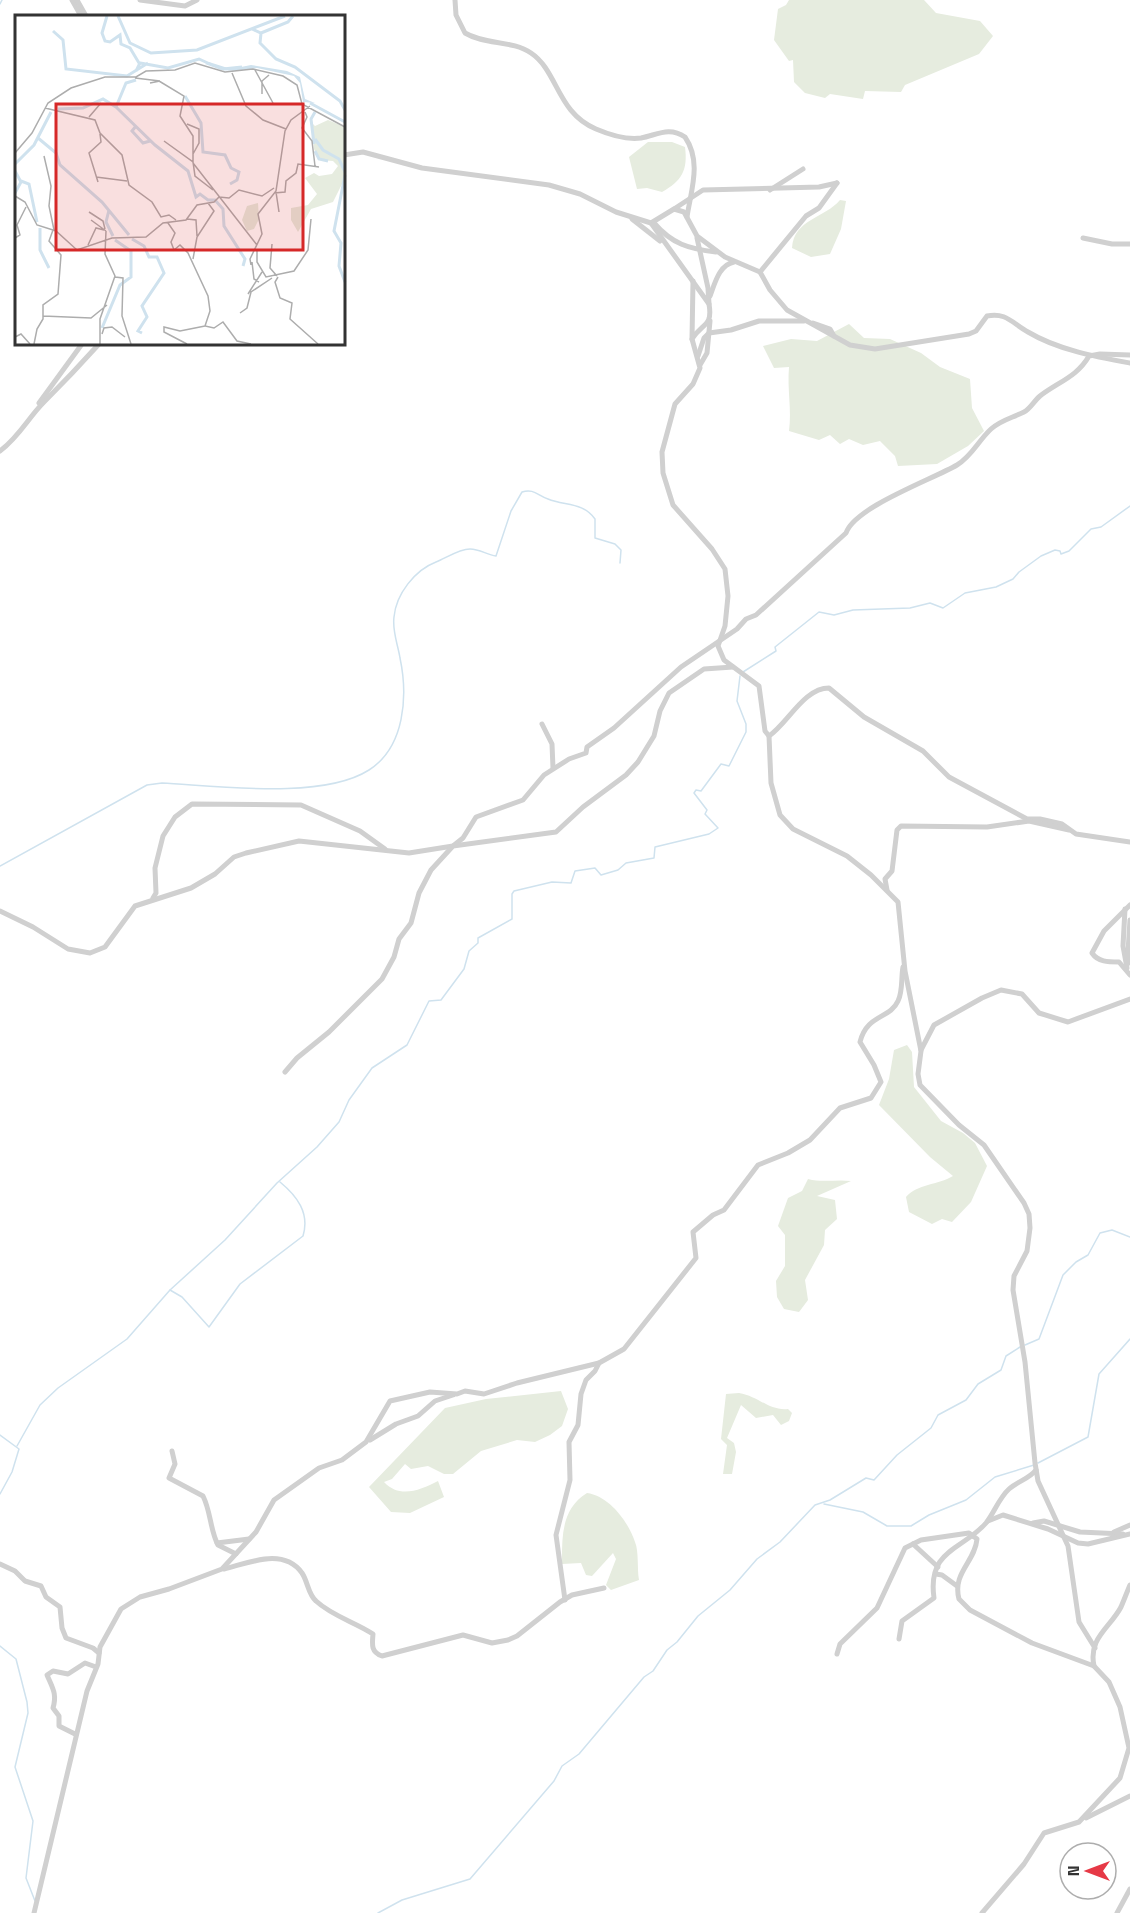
<svg xmlns="http://www.w3.org/2000/svg" width="1130" height="1913" font-family="'Space Grotesk',sans-serif">
<style>
.green{fill:#e6ecdf}
.lines{fill:none;stroke-linecap:round;stroke-linejoin:round}
.stream{stroke:#cfe2ee;stroke-width:1.5}
.minor{stroke:#d0d0d0;stroke-width:5}
.inset-river{fill:none;stroke:#cfe2ee;stroke-width:3}
.inset-road{fill:none;stroke:#adadad;stroke-width:1.5}
.view{fill:#d62828;fill-opacity:0.15;stroke:#d62828;stroke-width:3}
.inset-edge{fill:none;stroke:#333;stroke-width:3}
</style>
<rect width="100%" height="100%" fill="#fff"/>
<g class="green">
<polygon points="789,0 924,0 936,13 980,21 993,36 979,54 905,85 901,92 865,91 863,99 830,94 825,98 805,93 794,82 793,60 789,61 774,40 778,9 786,5"/>
<path d="M648,142H672L685,147C688,170 682,181 662,192L647,188L637,189L629,157Z"/>
<path d="M840,200L846,201L841,229L830,254L811,257L792,248C794,219 825,218 840,200Z"/>
<path d="M849,324L864,338L890,339L921,353L940,367L970,379L972,408L984,431L968,446L937,464L898,466L895,456L880,441L863,445L849,439L840,444L830,435L819,440L789,431C792,410 787,389 789,367L774,368L763,346L791,339L817,341Z"/>
<path d="M907,1045L912,1052L914,1087L941,1121L963,1133L975,1143L987,1166L971,1202L952,1222L942,1219L932,1224L909,1212L906,1197C917,1184 938,1185 953,1176L930,1157L879,1105L889,1079L894,1050Z"/>
<path d="M808,1179C823,1183 836,1179 851,1181L817,1196L835,1200L837,1219L825,1230L824,1245L805,1280L808,1300L799,1312L784,1309L777,1297L776,1281L785,1266V1235L778,1226L788,1198L802,1191Z"/>
<path d="M561,1391L568,1409L562,1426L550,1435L535,1442L517,1440L481,1451L453,1474H444L428,1466L411,1469L405,1464L392,1479L384,1482C400,1499 420,1490 438,1481L444,1497L410,1513L391,1512L369,1487L445,1408L486,1399Z"/>
<path d="M739,1393C758,1396 769,1411 788,1409L792,1413L789,1421L781,1425L773,1415L756,1418L741,1405L727,1438L734,1443L736,1452L732,1474H723L727,1445L721,1439L726,1394Z"/>
<path d="M587,1493C609,1496 628,1521 635,1542C639,1551 637,1569 639,1580L611,1590L606,1585L616,1559L613,1553L592,1576L586,1575L581,1563L562,1564C562,1537 561,1509 587,1493Z"/>
</g>
<g class="lines">
<g class="stream">
<polyline points="0,4 2,0"/>
<polyline points="743,672 776,651 775,647 819,612 834,615 853,610 910,608 930,603 943,608 965,593 996,587 1013,579 1019,572 1041,556 1055,550 1060,551 1061,554 1069,551 1091,529 1101,527 1130,506"/>
<path d="M0,866L147,785L162,783C218,786 322,800 369,770C405,747 408,696 400,658C398,645 392,631 394,617C396,594 415,570 436,562C446,558 459,549 470,549C480,549 487,555 496,556L511,511L522,492C534,488 538,496 548,499C565,506 583,502 595,519V538L615,544L621,550L620,563"/>
<path d="M170,1290L182,1297L209,1327L240,1284L303,1236C310,1213 297,1196 280,1182"/>
<polyline points="1025,1345 1039,1339 1063,1275 1076,1262 1088,1255 1100,1233 1112,1230 1130,1237"/>
<polyline points="0,1435 19,1449 12,1472 0,1494"/>
<polyline points="17,1446 40,1405 58,1388 127,1339 170,1290 225,1240 277,1183 317,1147 339,1122 349,1100 372,1068 407,1045 429,1001 441,1000 464,969 469,951 478,943 478,938 512,919 512,894 514,891 552,882 571,883 575,871 595,868 601,875 618,870 626,863 654,858 655,847 709,834 718,828 705,814 707,810 694,793 696,790 701,791 721,764 729,766 746,732 746,724 737,701 740,676"/>
<polyline points="1038,1463 1088,1437 1099,1374 1130,1339"/>
<polyline points="824,1504 863,1512 887,1526 911,1526 929,1515 966,1500 995,1477 1034,1465"/>
<polyline points="0,1646 16,1659 27,1702 28,1713 15,1767 33,1821 26,1878 35,1901"/>
<polyline points="378,1913 402,1900 470,1879 554,1781 562,1766 579,1754 644,1677 653,1671 667,1650 677,1642 698,1616 730,1590 757,1559 780,1542 815,1505 830,1500 866,1478 874,1480 897,1455 931,1428 938,1415 966,1400 978,1384 1001,1370 1006,1356 1020,1347"/>
</g>
<g class="minor">
<polyline points="72,0 81,16"/>
<polyline points="77,0 86,16"/>
<polyline points="140,0 185,6 197,0"/>
<path d="M455,0L456,15L465,33C485,45 512,40 531,53C558,71 557,113 596,129C610,135 626,140 641,138C657,135 669,126 685,137C702,162 691,190 687,217"/>
<path d="M344,155L363,152L422,168L549,185L580,194L616,212L651,223L674,209L684,212L697,236L725,257L760,272L770,290L787,310L850,345L875,349L969,334L976,331L987,316C1006,312 1012,323 1028,332C1058,350 1097,357 1130,363"/>
<polyline points="770,190 803,169"/>
<polyline points="674,209 703,190 819,187 837,183"/>
<polyline points="632,219 660,241"/>
<path d="M651,223L709,304C713,327 702,323 692,339L700,368L693,384L675,404L662,452L663,473L673,505L712,549L725,569L728,596L725,626L718,646L724,660L759,686L765,731L769,736L771,783L780,815L793,829L847,856L871,875L898,902L905,971L921,1051L918,1074L920,1085L959,1125L984,1145L1024,1203L1029,1214L1030,1228L1027,1251L1014,1276L1013,1290L1025,1362L1035,1463L1038,1481L1068,1546L1079,1622L1095,1648"/>
<path d="M654,223C672,244 689,249 716,252"/>
<polyline points="697,238 708,288 709,304"/>
<polyline points="1083,238 1112,244 1130,244"/>
<polyline points="760,272 806,216 819,208 837,183"/>
<path d="M710,296C715,283 719,265 734,262"/>
<polyline points="813,323 830,329 834,336"/>
<polyline points="692,339 693,281"/>
<polyline points="698,356 704,338 709,333 731,330 759,321 804,321"/>
<polyline points="700,365 707,353 710,321"/>
<polyline points="39,403 82,344"/>
<path d="M0,451C19,437 28,418 44,402C63,383 81,364 99,344"/>
<polyline points="542,724 552,744 553,768"/>
<path d="M769,736C788,723 804,688 829,688L864,717L923,751L949,777L1027,819H1040L1062,824L1076,834L1130,842"/>
<polyline points="887,890 885,879 892,871 897,830 901,826 987,827 1029,821 1069,830"/>
<polyline points="153,898 156,893 155,868 163,836 175,817 192,804 301,805 360,831 385,849"/>
<path d="M1130,905L1104,931L1092,953C1098,962 1108,962 1119,962L1130,975"/>
<polyline points="1125,909 1123,946 1127,968"/>
<path d="M0,911L33,927L68,949L90,953L105,947L135,906L191,888L215,874L234,857L246,853L299,841L409,853L453,846L463,838L476,817L523,800L544,775L569,759L586,753L587,747L614,728L681,667L737,629L746,619L756,615L846,533C855,507 931,480 957,465C972,456 978,441 991,429C1001,420 1012,418 1024,412C1030,409 1034,401 1040,396C1058,382 1077,377 1089,356L1100,354L1130,355"/>
<polyline points="1130,920 1128,952 1130,963"/>
<polyline points="921,1050 934,1025 982,998 1001,990 1022,994 1039,1013 1068,1022 1130,999"/>
<polyline points="285,1072 297,1058 329,1032 382,979 394,957 399,939 411,923 419,893 431,870 453,846 556,832 583,807 626,775 638,762 654,736 660,711 669,693 704,669 733,667"/>
<polyline points="370,1440 396,1424 418,1416 435,1401 453,1395"/>
<path d="M172,1451L175,1464L169,1478L203,1496C211,1512 210,1530 218,1545L236,1554"/>
<polyline points="988,1521 1003,1515 1048,1529 1078,1543 1088,1544 1130,1534"/>
<polyline points="1033,1523 1044,1521 1080,1532 1123,1534"/>
<polyline points="1114,1532 1130,1525"/>
<path d="M973,1536L977,1539C975,1562 952,1573 959,1599L970,1610L1032,1643L1094,1666L1109,1682L1120,1707L1129,1748L1120,1778L1079,1822L1044,1833L1024,1864L982,1913"/>
<polyline points="217,1543 249,1539"/>
<polyline points="913,1544 938,1567"/>
<polyline points="0,1564 15,1571 25,1581 41,1586 46,1597 60,1607 62,1628 66,1638 93,1648 99,1653"/>
<path d="M224,1569C249,1563 283,1547 302,1573C308,1582 308,1594 316,1601C332,1616 355,1622 373,1634C372,1645 371,1652 382,1656L463,1635L492,1643L508,1640L517,1636L560,1602L572,1595L604,1588"/>
<polyline points="936,1574 942,1575 957,1586"/>
<polyline points="565,1600 556,1535 570,1480 569,1442 578,1425 581,1394 586,1380 595,1371 599,1363"/>
<path d="M899,1639L902,1621L934,1598C927,1549 963,1550 986,1523C994,1513 999,1498 1009,1489C1018,1481 1029,1479 1036,1470"/>
<polyline points="837,1654 840,1644 877,1608 905,1548 921,1540 969,1533 973,1536"/>
<path d="M1094,1666C1088,1638 1110,1628 1121,1607C1124,1600 1127,1592 1130,1585"/>
<path d="M75,1734L59,1726V1716L53,1708C57,1694 53,1689 47,1675L53,1671L68,1674L85,1663L96,1667"/>
<polyline points="1086,1818 1130,1796"/>
<path d="M34,1913L87,1691L98,1664L100,1647L121,1609L140,1597L169,1589L222,1569L256,1532L274,1500L319,1468L342,1460L366,1442L390,1401L430,1392L457,1394L465,1391L484,1394L517,1383L599,1363L624,1349L696,1258L693,1232L713,1215L724,1210L758,1165L788,1153L810,1140L840,1108L871,1098L881,1082L874,1065L860,1042C867,1014 890,1019 898,1001C903,991 901,977 903,967"/>
<polyline points="1117,1913 1130,1889"/>
</g>
</g>
<g transform="translate(15 15)">
<rect width="330" height="330" fill="#fff"/>
<path d="M313,105L330,112V163L318,187L296,194L283,217L276,205V193L293,190L302,179L290,163L299,158L304,161L317,159L323,151L318,146L304,145L299,134L297,108L300,111ZM243,188L244,204L239,214L232,216L227,205L232,191Z" fill="#e6ecdf"/>
<path d="M194,47L216,54L236,50L272,56L285,62L290,84L300,88L288,87L285,68L279,61L242,53L221,56L206,55L190,49Z" fill="#cfe2ee"/>
<path class="inset-river" d="M92,1L87,18L90,26L95,27L105,20L106,29L115,33L124,48M103,1L115,28L136,38L182,35L270,1M237,14L246,18L273,7L278,1M38,16L48,25L51,54L112,61L133,48M246,18L245,28L261,44L280,52L325,86L330,95M208,54L227,52M121,56L125,48L153,53L184,44L195,49M170,81L186,108L188,137L210,140L216,153L224,157L222,165L215,169M295,88L330,107M101,92L140,130L173,156L181,182L185,179L193,185H200L208,194L209,211L230,244L228,251M43,94L68,93L88,84L101,92L111,68L121,65M121,111L117,116L128,128L135,126M23,123L41,138L45,150L87,187L114,220M300,124L308,135L324,144L330,157M299,129L296,104L300,97M300,136L304,144L313,146M0,149L19,130L36,97M0,156L6,167L0,178M330,160L319,216L326,228L324,251L330,267M6,166L14,169L22,207M94,195L91,207L98,221M25,213V235L34,253M117,224L129,231L134,242H142L149,258L127,291L132,302L123,316L127,318M87,313L105,270L116,262V236L100,225"/>
<path class="inset-road" d="M240,55L258,88M217,58L231,91L248,105L271,114M120,63L145,66L135,68M144,66L169,81L165,101L178,121V148L242,230M247,79V66L254,60M30,93L80,105L85,118L107,140L114,170L137,187L146,202L154,200L161,205M290,97L292,102L287,113L297,126L300,151M74,102L86,88M172,109L184,114V128L178,139M149,126L178,147L180,161L198,175M0,138L17,118L33,88L56,73L90,62H121L131,56L160,55L180,48L210,57L238,54L268,61L282,70L287,89L330,112M29,141L36,171L34,191L39,215M81,162L112,166M83,167L74,138L86,127L85,119M261,177L264,197M259,178L270,177L271,166L281,158L283,149L304,152M0,181L10,187L22,210L41,216L62,235L97,223L131,222L148,208L171,205L182,190L199,187L204,182L214,183L224,175L247,181L259,173M74,197L88,206L90,214M172,204L181,205L182,221M76,205L91,216M153,208L160,218L156,227L159,235L165,230L173,238L193,281L195,296L190,311L199,313L208,307L222,326L236,329M0,223L5,220L2,210L11,192M257,229L255,253L262,261M73,230L81,213L89,215M242,236V247L251,262L279,256L293,235L296,204M178,244L182,222L199,196L193,188M237,247L239,264L244,267M236,250L235,244L247,219L243,199L261,176L270,116L276,105L295,91M100,262L108,263L107,301L116,329M263,262L260,267L265,283L277,288L275,304L303,329M233,279L247,257M225,298L232,293L236,277L257,263M28,301L76,303L92,290M87,319L89,313L97,312L110,322M0,322L6,319L15,329M19,329L22,314L28,304V290L43,279L46,240L34,226L38,215M85,329V304L100,261L90,239L91,216M172,329L149,317V312L165,316L190,311"/>
<path class="view" d="M41,89H288V235H41Z"/>
<rect width="330" height="330" class="inset-edge"/>
</g>
<g transform="translate(1088 1871) rotate(270)"><circle r="28" fill="#ffffff" stroke="#adadad" stroke-width="1.5"/>
<path d="M0-4.5L10 22L0 15L-10 22Z" fill="#e63946"/>
<text y="-9" font-size="16" font-weight="bold" text-anchor="middle" fill="#333333">N</text>
</g>
</svg>
